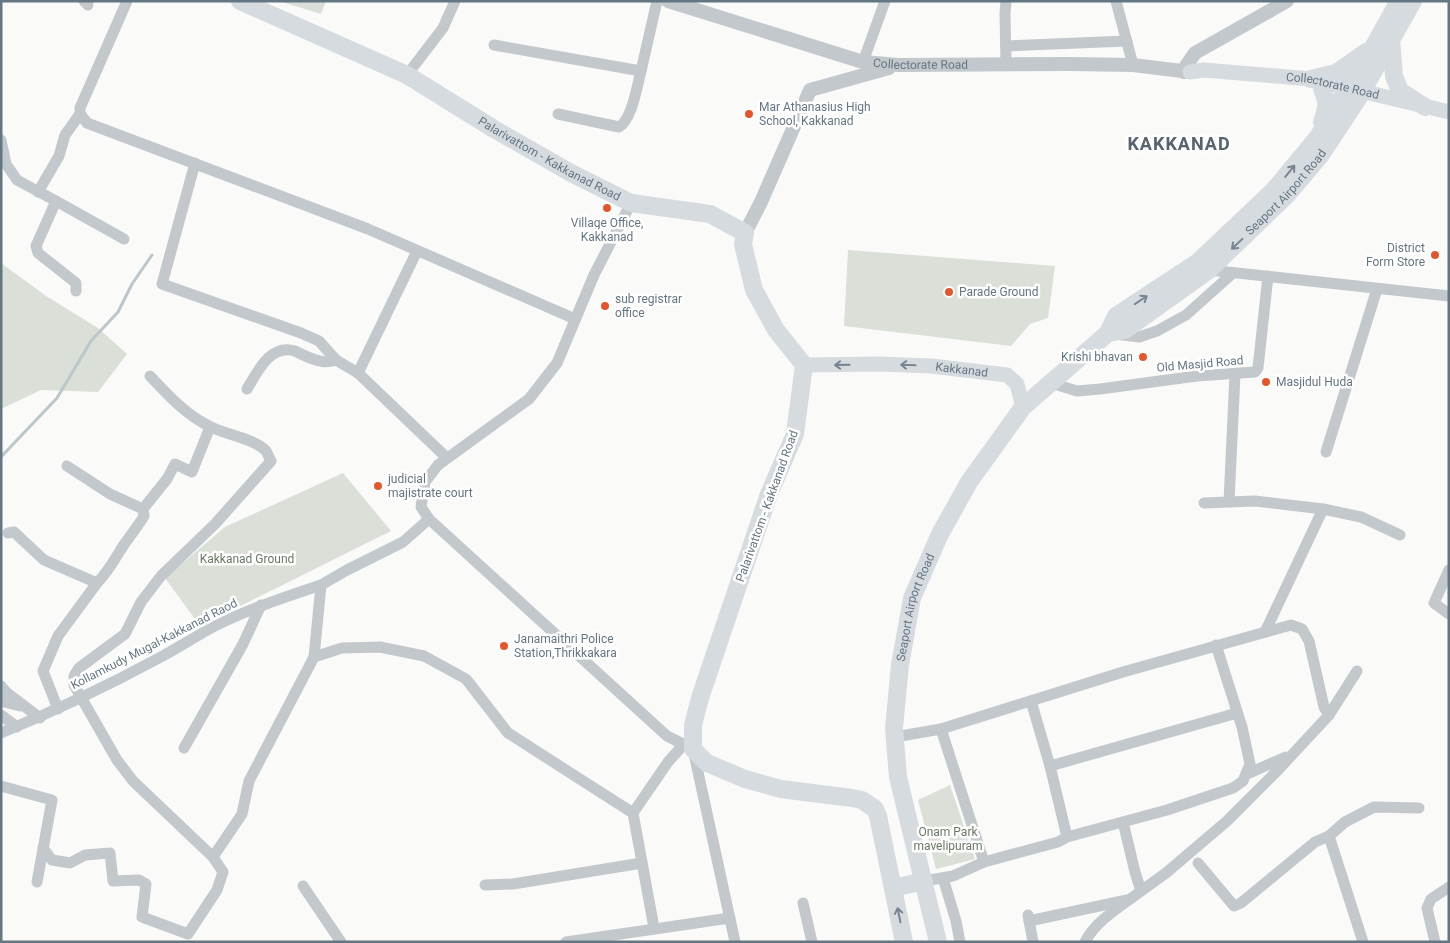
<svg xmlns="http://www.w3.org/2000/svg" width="1450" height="943" font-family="Roboto,sans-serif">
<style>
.green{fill:#dadfd7}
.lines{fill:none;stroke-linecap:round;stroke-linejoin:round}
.stream{stroke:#bbc7cb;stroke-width:3}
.minor{stroke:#c3c8cc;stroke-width:11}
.tertiary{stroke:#c3c8cc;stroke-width:14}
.secondary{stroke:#d6dbdf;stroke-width:15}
.primary{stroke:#d6dbdf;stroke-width:18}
.oneway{stroke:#768591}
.poi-dot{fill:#e4572e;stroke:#fff;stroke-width:2}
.labels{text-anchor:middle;stroke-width:5;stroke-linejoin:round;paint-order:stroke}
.street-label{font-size:12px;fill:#657683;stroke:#fff}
.poi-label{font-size:12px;fill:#657683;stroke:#fff;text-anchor:start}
.park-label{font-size:12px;fill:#687a64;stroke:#fff}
.district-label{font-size:18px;font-weight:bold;letter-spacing:1px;fill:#57646e;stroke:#fff}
</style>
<rect width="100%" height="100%" fill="#fafaf8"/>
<g class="green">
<polygon points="279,1 326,1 321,14"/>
<polygon points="848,250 1055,266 1048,318 1030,324 1011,346 844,326"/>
<polygon points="1,263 46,296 98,328 127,354 98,392 41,390 1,409"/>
<polygon points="343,473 391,531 200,626 165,578 225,527"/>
<polygon points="950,785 975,859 936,869 918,800"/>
</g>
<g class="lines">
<polyline class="stream" points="1,457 57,398 91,341 118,312 132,284 152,255"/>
<g class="minor">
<polyline points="84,1 88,5"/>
<polyline points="127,1 80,108 80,114 87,123 368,229 575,319"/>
<polyline points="1116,1 1133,65"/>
<polyline points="494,45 641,71 657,1"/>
<polyline points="1006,46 1127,41"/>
<polyline points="863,62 885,1"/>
<polyline points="1006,64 1005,14 1006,1"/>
<polyline points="407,75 443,28 455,1"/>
<path d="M558,114L619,127C632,120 637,86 641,71"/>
<polyline points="1,140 6,164 17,180 56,201"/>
<polyline points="195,163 162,284 301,333 319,341 336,360"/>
<polyline points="38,192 59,156 65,135 80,114"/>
<polyline points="631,203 594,275 557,363 529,399 438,465 425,482 421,507 429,519 667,736 693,749 735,942"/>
<polyline points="1209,270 1449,296"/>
<polyline points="76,291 76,283 38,253 36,246 56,201 124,239"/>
<polyline points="1116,334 1139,337 1157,331 1186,315 1233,273"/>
<polyline points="358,373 417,251"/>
<path d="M150,376C168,395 186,415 209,426C223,434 256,439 266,451C268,454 269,458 271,461L215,524L161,576L141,602L125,634L79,668L74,676V685L117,760L133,781L213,857"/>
<polyline points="1051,383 1077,391 1100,389 1197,376 1255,372 1258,368 1268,276"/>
<path d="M247,389C257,373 270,343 295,351C301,354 307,357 313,359C322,362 327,363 336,360L358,373L447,458"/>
<polyline points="1326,452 1377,289"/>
<polyline points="67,466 110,494 143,509"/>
<polyline points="1229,502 1235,374"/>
<polyline points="1204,503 1255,501 1323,509 1361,517 1400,535"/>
<polyline points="429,519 403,542 347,570 321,585 314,657 342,648 380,647 424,656 466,679 508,733 633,813 654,928"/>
<path d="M8,533L14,532L44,560L97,583C108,572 115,559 123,546C130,536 138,526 144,516L143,509L167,479L175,464L192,472L210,427"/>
<polyline points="1449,570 1434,603 1449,614"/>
<polyline points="1265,632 1323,509"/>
<polyline points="1,686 7,693 40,718"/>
<polyline points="1,701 20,706"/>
<polyline points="1031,701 1050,766 1067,837"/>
<polyline points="58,709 43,671 58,636 97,583"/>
<polyline points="1,715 17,727"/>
<polyline points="941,729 984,862"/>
<path d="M1,733C55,711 107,686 159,658C178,648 196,636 215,626C249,609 285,597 321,585"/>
<polyline points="895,737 941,729 1123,672 1291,625 1302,629 1309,641 1324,707 1329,715"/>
<polyline points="184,748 243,644 261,605"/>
<polyline points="1050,766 1237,713"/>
<polyline points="1247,774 1286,757"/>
<polyline points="1,786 52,800 37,882"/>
<polyline points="633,813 668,762 684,744"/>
<polyline points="43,848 52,860 70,863 85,855 110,853 113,881 139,880 146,884 142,917 188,934 217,890 223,872 213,857 242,814 249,781 314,657"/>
<polyline points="1198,863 1234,906 1241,903 1315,842 1329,836"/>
<polyline points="943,878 956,921 960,942"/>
<polyline points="924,881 953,876 984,862 1058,842 1067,837 1167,810 1233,788 1243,781 1250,764 1242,727 1216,645"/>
<polyline points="485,885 513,884 642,863"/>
<polyline points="303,886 341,942"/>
<polyline points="1141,891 1166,873 1227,821 1278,770 1329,715 1357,671"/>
<polyline points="803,903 812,942"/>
<polyline points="1028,915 1033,942"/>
<polyline points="1029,921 1127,900"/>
<polyline points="566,942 730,918"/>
<path d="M1085,942C1096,920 1122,906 1141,891L1135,872L1123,822"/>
<polyline points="1363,942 1329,836 1345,822 1374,807 1419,808"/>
<polyline points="1435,942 1427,908 1431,899 1449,887"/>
</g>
<g class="tertiary">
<path id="s1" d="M668,1L863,62L899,65L1069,64L1133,65L1190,72"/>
<polyline points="1184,72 1186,66 1195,53 1287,1"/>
<polyline points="745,233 761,202 810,90 889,68"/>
</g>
<g class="secondary">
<path id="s2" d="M1190,72L1204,70L1311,79L1449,112"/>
<path id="s3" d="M804,365L879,364L931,366L1007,375L1017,384L1023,407"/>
</g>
<g class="primary">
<path id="s4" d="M240,1L407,75L494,129L571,173L631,203L710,214L745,233L743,244L754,290L776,330L804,365L795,434L769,494L700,698L693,725V749L707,763L745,779L781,789L852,798L862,800L875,809L878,816L904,942"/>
<polyline points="1391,40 1394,76 1400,91 1425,107"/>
<polyline points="1311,79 1336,73 1366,52"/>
<path d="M1322,89C1328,102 1327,109 1322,122"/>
<path id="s5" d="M1108,333L1125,330L1209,270L1287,195L1320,156L1359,97L1413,1"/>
<polyline points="893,888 924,881"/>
<path id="s6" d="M938,942L898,777L894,728L900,665L912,598L940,534L969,482L1023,407L1108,333L1116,316L1198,262L1274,190L1318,137L1375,44L1399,1"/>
</g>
</g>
<defs><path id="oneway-shaft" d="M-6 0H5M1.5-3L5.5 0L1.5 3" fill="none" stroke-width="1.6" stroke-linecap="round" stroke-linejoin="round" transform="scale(1.25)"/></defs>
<g class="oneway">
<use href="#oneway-shaft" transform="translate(1290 171) rotate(-51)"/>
<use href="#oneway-shaft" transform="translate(1237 244) rotate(137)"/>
<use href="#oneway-shaft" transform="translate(1141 300) rotate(-34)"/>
<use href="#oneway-shaft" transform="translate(842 365) rotate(179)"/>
<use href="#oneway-shaft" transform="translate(908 365) rotate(-178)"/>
<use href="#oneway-shaft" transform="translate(899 915) rotate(-101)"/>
</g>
<g class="poi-dot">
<circle cx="749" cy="114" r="5"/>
<circle cx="607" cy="208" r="5"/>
<circle cx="1435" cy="255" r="5"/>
<circle cx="949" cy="292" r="5"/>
<circle cx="605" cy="306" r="5"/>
<circle cx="1143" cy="357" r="5"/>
<circle cx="1266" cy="382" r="5"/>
<circle cx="378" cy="486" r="5"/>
<circle cx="504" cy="646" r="5"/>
</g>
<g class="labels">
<g class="street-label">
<text dy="4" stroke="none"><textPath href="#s1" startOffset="262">Collectorate Road</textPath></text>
<text dy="4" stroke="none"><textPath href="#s2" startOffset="144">Collectorate Road</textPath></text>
<text dy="4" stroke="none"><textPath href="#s4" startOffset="348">Palarivattom - Kakkanad Road</textPath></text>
<text dy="4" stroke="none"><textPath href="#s5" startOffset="230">Seaport Airport Road</textPath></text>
<text transform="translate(1200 364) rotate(-5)" y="4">Old Masjid Road</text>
<text dy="4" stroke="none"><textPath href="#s3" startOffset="158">Kakkanad</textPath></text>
<text transform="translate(767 506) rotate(-70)" y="4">Palarivattom - Kakkanad Road</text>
<text dy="4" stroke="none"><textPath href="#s6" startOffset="342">Seaport Airport Road</textPath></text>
<text transform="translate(154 644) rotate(-27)" y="4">Kollamkudy Mugal-Kakkanad Raod</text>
</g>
<g class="poi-label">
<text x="759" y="111">Mar Athanasius High<tspan x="759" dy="14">School, Kakkanad</tspan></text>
<text x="607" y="227" text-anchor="middle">Village Office,<tspan x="607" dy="14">Kakkanad</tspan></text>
<text x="1425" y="252" text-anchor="end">District<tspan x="1425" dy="14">Form Store</tspan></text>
<text x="959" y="296">Parade Ground</text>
<text x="615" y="303">sub registrar<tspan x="615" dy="14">office</tspan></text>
<text x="1133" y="361" text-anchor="end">Krishi bhavan</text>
<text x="1276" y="386">Masjidul Huda</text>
<text x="388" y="483">judicial<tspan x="388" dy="14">majistrate court</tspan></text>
<text x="514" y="643">Janamaithri Police<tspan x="514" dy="14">Station,Thrikkakara</tspan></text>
</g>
<g class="park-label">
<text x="247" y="563">Kakkanad Ground</text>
<text x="948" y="836">Onam Park<tspan x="948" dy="14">mavelipuram</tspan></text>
</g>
<g class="district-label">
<text x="1179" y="150">KAKKANAD</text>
</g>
</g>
<rect width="1450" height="943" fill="none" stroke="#657683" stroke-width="5"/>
</svg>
